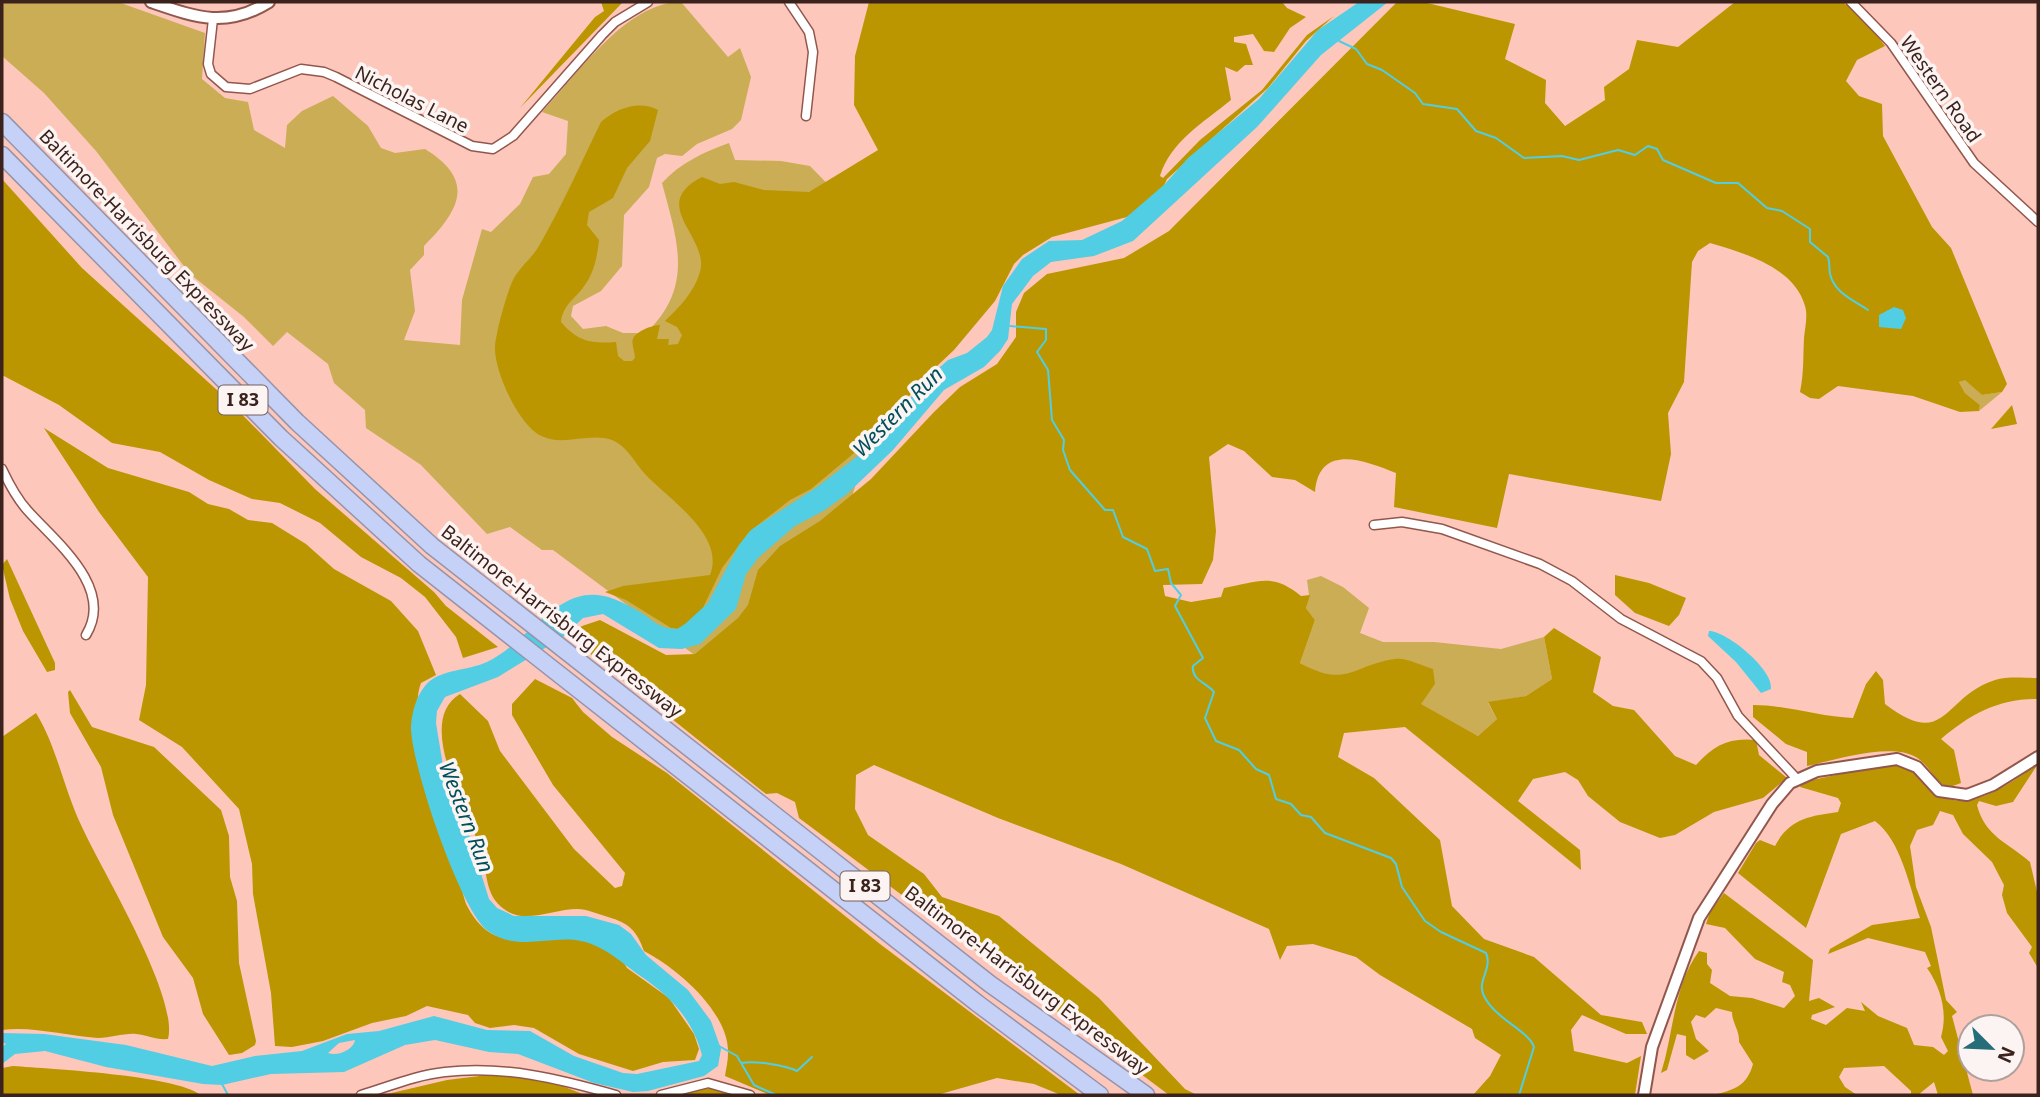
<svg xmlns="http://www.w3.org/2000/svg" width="2040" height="1097" font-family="'Noto Sans',sans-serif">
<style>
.green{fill:#caad54}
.forest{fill:#bb9600}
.water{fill:#51cee4;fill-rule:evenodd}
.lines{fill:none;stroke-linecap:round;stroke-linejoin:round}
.stream{stroke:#51cee4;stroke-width:2}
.minor-casing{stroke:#92574c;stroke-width:11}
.tertiary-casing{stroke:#92574c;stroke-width:14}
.motorway-casing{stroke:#9594aa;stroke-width:19}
.minor{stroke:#fff;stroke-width:8}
.tertiary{stroke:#fff;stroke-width:10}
.motorway{stroke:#c5d1f6;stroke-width:16}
.labels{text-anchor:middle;stroke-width:7;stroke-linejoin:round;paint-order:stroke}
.shield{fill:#fcf4f3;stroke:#75615d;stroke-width:2}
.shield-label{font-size:18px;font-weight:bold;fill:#3b221d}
.street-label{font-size:19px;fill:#3b221d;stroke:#fcf4f3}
.water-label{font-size:21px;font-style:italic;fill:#00505b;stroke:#fcf4f3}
</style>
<rect width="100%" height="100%" fill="#fdc7bc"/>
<g class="green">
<path d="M2,2H118L205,33L202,79L225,98L248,102L254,130L285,148L287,125L302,111L333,96L368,126L381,148L395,153L425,149C477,181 459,211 424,246V255L410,270L415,311L404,340L460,345L462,300L482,229L491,232L520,204L533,177L549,174L566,154L568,121L542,112C577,75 626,2 681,2L728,57L740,48L751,77L741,120L732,129L697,144L682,156L665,154L657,158L649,187L624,215L622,266L601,291L573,306L571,316L583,329L606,326L623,333H646C695,286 677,240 662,183C680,163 704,152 729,143L735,160L781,161L810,166L921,280L781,719L553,550H542L510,527L487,534L421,465L366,428L365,410L334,383L328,364L287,332L273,346L244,317L190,274L96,151L44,93L2,56Z"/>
<polygon points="1965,379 1982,395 2002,392 1979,411 1980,405 1965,393 1959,382"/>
<polygon points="1321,576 1343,587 1369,608 1360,633 1383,642 1434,642 1501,649 1544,637 1552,679 1526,696 1488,703 1497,719 1478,736 1420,704 1435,684 1354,673 1338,677 1316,672 1300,663 1315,620 1306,608 1309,595 1307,580"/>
</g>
<g class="forest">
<polygon points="601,2 623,2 520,108 595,17 604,11"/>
<path d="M869,2H1282L1287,8L1306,17L1290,28L1274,52L1264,51L1253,34L1234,37V42L1246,44L1253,65H1245L1237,72L1225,67L1231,100C1204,122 1170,142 1160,176L1163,178L1200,140L1262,90L1307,35L1334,16L1306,41L1268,88L1167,179L1161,192L1127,217L1052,237L1023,255L1014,264L995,301L954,350L921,381L884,428L811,489L790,500L749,532L722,568L701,612L690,623L679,629L671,628L626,600L605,592L623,586L710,575C726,535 668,499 645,474C635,463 627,446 612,440C589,432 565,446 544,437C520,429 494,371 495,347C496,332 507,292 513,280C519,268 532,258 539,246C562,206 581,163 601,122C617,108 639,100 658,110L650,141L627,168L613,198L589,212L587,225L599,240C597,258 594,274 582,289C572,301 563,306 561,322C577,341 591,344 616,342L618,356L624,361H632L635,358C635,352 631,344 633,339C636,331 653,325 660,325L657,339H669L668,345L678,344L682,335L677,327L665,321C679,307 694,293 700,272C710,237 647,205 702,177L720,184L734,182L764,190L809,192L878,150L854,105L855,56Z"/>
<path d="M1397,2H1423L1515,24L1505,59L1546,80L1545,103L1565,126L1605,100L1604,87L1629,69L1637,40L1678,47L1735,2H1843L1865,20L1885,46L1857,60L1846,81L1859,96L1882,104L1883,136L1932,227L1951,248L2007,384L2002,392L1982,395L1965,380L1959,382L1965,393L1980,405L1979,411L1960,412L1913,396L1838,386L1819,399L1810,398L1800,392C1804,373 1803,357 1804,338C1805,328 1808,315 1805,306C1794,267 1744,253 1710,243L1698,251L1692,262L1684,382L1668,413L1671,454L1661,501L1509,474L1497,528L1394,507L1396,473C1366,461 1319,442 1315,492L1295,480L1272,477L1244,451L1228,444L1209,457L1216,531L1213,560L1202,584L1163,585L1165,596L1191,602L1221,597L1224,588C1258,582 1272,572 1301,596L1310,595L1306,608L1315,620L1300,663C1347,689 1352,665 1395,659C1406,657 1422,666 1433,669L1435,684L1421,704L1478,736L1497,719L1488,702L1526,696L1552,679L1544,637L1554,628L1601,657L1593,692L1613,706L1634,710L1675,756L1696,765C1714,745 1729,737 1756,740L1759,755L1787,778L1763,798L1714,812L1675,835L1660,838L1620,822L1588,796L1578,780L1565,772L1533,779L1518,801L1580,850L1581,870L1405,727L1344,733L1338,757L1374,778L1440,840L1452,906L1484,939L1534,957L1601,1015L1642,1022L1647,1034H1626L1582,1015L1571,1030L1574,1051L1627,1063L1641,1056L1635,1095H1473L1490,1076L1501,1055L1475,1038L1472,1029L1380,975L1356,957L1313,944L1287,946L1280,960L1269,929L1121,864L998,818L874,765L856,775L855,809L868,835L924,874L942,897L999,916L1099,998L1185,1089L1197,1095H1169L799,818L795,802L777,793L766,794L568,636L582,626L600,620L666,655L695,654L738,618L748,605L758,570L780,546L820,521L871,479L934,412L960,387L997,364L1016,337V312L1024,293L1047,274L1124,258L1169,231Z"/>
<polygon points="2,179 82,268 228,400 315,489 434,592 446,606 498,647 463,658 456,637 425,597 401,578 361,557 320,523 280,503 252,499 209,480 160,452 112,443 59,405 2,375"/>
<polygon points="2012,405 2017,424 1991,429"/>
<path d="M44,428L108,468L189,492L208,504L229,509L248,520L272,523L306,544L334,569L391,601L418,631L436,675L421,683C404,725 453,856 466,904C494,959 529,932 576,938C589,939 604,947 617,951L627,968L669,998L694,1034L699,1049L695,1060L663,1062L633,1071L579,1054L534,1028L514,1025L490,1028L475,1023L468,1015L427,1006L406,1016L372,1023L323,1041L292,1047L275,1046L271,993L253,894L252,864L239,809L182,747L139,720L146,685L148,577L99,512Z"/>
<polygon points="7,559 55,663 55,670 47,672 23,631 10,599 2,565"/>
<polygon points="1615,575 1649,583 1686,598 1679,615 1669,626 1635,613 1615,595"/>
<path d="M1876,671L1883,680L1885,704C1947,751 1942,697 1995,680C2007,676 2025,678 2038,678V699C2000,698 1970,714 1941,739L1954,750L1961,783L1947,788C1934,779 1931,769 1920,760C1897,740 1836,760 1807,766V752L1786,744L1753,717V705C1787,705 1819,717 1853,718L1866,684Z"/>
<path d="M535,679L572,698L583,712L612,737L667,773L880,944L1080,1095H1061L1034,1084L997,1078L937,1095H770L725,1076C726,1069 728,1061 728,1054C730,1013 677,968 644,951C637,931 629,923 608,917C598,914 587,909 577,909C554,909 524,925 504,909C484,895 488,872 481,851C470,814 413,722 460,694L488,721L500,751L574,849L615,888L622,886L625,873L553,785L512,715V704Z"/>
<polygon points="70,690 92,727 154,747 221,810 229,836 230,877 237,901 239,963 256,1041 255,1045 242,1053 229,1055 203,1014 193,978 163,937 113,815 101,767 70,713 68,692"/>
<path d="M36,713C57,747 64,790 82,827C102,871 179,996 168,1039C155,1040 148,1035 136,1034C124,1033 111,1038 98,1038C65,1036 34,1026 2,1030V737Z"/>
<path d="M1897,762C1917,771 1923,786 1939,795C1971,814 2013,781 2038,764L2013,802L1996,806L1979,801L1977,805C1985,837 2009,843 2030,862L2038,896V968L2029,953L2032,947L2007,913L2002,895L2004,885L1992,862L1963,834L1953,815L1940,811L1933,825L1917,830L1910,846L1916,887L1931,927L1946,1000L1957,1012L1952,1016L1973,1095H1938L1934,1082L1918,1095H1911V1091L1884,1066L1844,1068L1839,1077L1845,1087L1857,1095H1713C1734,1090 1747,1086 1753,1064L1739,1042C1740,1031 1732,1023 1732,1012L1716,1008L1705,1018L1696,1015L1691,1022L1696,1039L1709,1051L1694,1060L1686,1055V1036L1677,1034L1667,1070L1661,1073C1674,1032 1673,987 1699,951L1707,953V964L1712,970L1710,983L1730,996L1752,998L1784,1008L1795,996L1790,985L1782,982L1784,972L1755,959L1725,928L1706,924L1710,912L1724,893L1813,960L1809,1001L1819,998L1835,1007L1812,1015L1811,1019L1826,1025L1847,1008L1865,1011L1861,1002L1878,1016L1907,1028L1914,1045L1933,1047L1944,1055L1948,1051L1941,1037C1948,1013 1941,988 1927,968L1931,966L1925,952L1868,938L1828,954L1830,949L1872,925L1920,918C1910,888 1901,840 1875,821L1841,834L1806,928L1738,873L1756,843L1760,840L1775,846C1789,819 1809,816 1838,812L1841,803L1838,798L1800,787L1803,782Z"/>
<path d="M13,1066C51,1069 175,1075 201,1095H2V1068Z"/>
<polygon points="496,1074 555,1083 585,1095 383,1095 447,1080"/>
<polygon points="721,1088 736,1095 685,1095 696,1089"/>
</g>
<g class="water">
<path d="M1359,2H1388L1321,55L1257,127L1133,241L1094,256L1051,262L1033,276L1012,304L1008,339L1000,351L984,367L944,390L893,450L847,494L825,510L795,526L759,557L746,574L736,609L700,644L682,649L659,648L603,614L583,618L563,637L498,677L445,697L437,711L436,723L445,778L467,829L489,899L497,908L514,916H586L619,925L631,934L646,955L688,990L711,1021L721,1049L718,1066L704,1076L648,1091L633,1092L594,1083L518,1054L489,1052L435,1040L405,1045L344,1072L271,1074L222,1085L203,1084L106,1067L45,1051L15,1054L2,1064V1047L6,1044L2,1042V1033L44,1034L126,1045L212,1066L255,1056L302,1051L347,1034L379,1031L434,1016L487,1030L530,1031L574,1056L623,1073L637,1074L699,1061L702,1055C692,1018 670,996 639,975C618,960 601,943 575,940C545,937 515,951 488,931C460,911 410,761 411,726C412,712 416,697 425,686C438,669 468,671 487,662C505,653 518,640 533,627C571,592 593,583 640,612C650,618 656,625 667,628L677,629L685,624L708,603L739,545L751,530L817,487L859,455L932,374L948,360L967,353L987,337L992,330L1003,286L1022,259L1049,241L1082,240L1122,221L1165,184L1188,158L1259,99L1318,30ZM355,1040C354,1049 338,1057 328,1053L339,1043Z"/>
<polygon points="1894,307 1903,310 1906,318 1901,329 1879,327 1879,315"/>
<path d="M1709,631C1727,631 1774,670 1771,689L1761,693L1736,662L1708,636Z"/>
</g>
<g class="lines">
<g class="stream">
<path d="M1339,41L1356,49L1367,64L1382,70L1415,93L1423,104L1457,109L1476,131L1496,138L1524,158L1562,156L1579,160L1618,150L1635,155L1648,146L1657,149L1663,160L1716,183H1738L1767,208L1782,211L1810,229V242L1828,257C1830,263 1829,269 1830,274C1835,294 1854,300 1868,310"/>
<path d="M1010,326L1046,329V340L1037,352L1048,370L1052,420L1064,440L1063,450L1070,470L1105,510H1113L1123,537L1147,549L1155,571L1168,569L1171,583L1181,595L1175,606L1203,658L1193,666C1191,680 1207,683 1214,692L1205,718L1216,741L1239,750L1256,769L1269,775L1276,799L1291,804L1301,815L1311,817L1325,833L1391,858L1396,864L1402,887L1425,921L1441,932L1486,953C1493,969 1476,981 1484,996C1496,1020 1528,1030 1534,1047L1519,1095"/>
<polyline points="719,1046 737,1056 754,1085 776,1095"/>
<path d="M742,1063C755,1060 787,1066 797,1071L812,1057"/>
<polyline points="222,1084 228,1095"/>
</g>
<defs>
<g id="minor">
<polyline points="789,2 809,32 813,52 806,116"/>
<polyline points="1851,2 1891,43 1974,163 2038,222"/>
<polyline points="213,19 208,64 211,74 226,87 250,89 301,69 324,72 336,77 472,146 493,149 513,136 602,35 615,22 648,2"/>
<path d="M2,469C9,484 17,499 28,511C56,542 115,588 86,635"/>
<polyline points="1374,525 1402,522 1442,529 1540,564 1572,581 1621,619 1701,661 1717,678 1738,716 1797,779"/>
<path d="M361,1095C388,1087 416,1075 445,1072C503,1065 560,1079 616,1095"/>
<polyline points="661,1095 708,1083 750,1095"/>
</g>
<g id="tertiary">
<path d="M151,2C195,17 226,29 269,2"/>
<polyline points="1644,1095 1652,1047 1699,918 1772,804 1790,783 1817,771 1897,759 1917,767 1939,791 1967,795 1993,785 2038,757"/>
</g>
<g id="motorway">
<polyline points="2,122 297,422 432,546 990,984 1146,1095"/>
<polyline points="2,155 281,438 419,564 977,1003 1100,1095"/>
</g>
</defs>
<use href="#minor" class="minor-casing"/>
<use href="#tertiary" class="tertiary-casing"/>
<use href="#motorway" class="motorway-casing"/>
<use href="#minor" class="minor"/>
<use href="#tertiary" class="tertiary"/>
<use href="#motorway" class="motorway"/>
</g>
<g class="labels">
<g class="shield">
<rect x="218.5" y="385.5" width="49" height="29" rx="5"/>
<rect x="840.5" y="871.5" width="49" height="29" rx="5"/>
</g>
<g class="shield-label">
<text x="243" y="406">I 83</text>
<text x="865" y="892">I 83</text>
</g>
<g class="street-label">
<text transform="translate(1941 89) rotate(55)" y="7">Western Road</text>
<text transform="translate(412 99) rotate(27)" y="7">Nicholas Lane</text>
<text transform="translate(147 240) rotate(46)" y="7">Baltimore-Harrisburg Expressway</text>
<text transform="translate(562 621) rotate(38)" y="7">Baltimore-Harrisburg Expressway</text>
<text transform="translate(1027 980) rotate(37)" y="7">Baltimore-Harrisburg Expressway</text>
</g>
<g class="water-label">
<text transform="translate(898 412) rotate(-45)" y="7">Western Run</text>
<text transform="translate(466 817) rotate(69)" y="7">Western Run</text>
</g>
</g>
<rect width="2040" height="1097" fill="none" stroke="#3b221d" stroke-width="7"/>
<g transform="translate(1991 1048) rotate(114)"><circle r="33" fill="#fcf4f3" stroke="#afa09d" stroke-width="2"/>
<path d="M0-5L12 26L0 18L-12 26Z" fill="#266d7a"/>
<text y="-10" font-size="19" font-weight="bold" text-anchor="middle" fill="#3b221d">N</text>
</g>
</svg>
